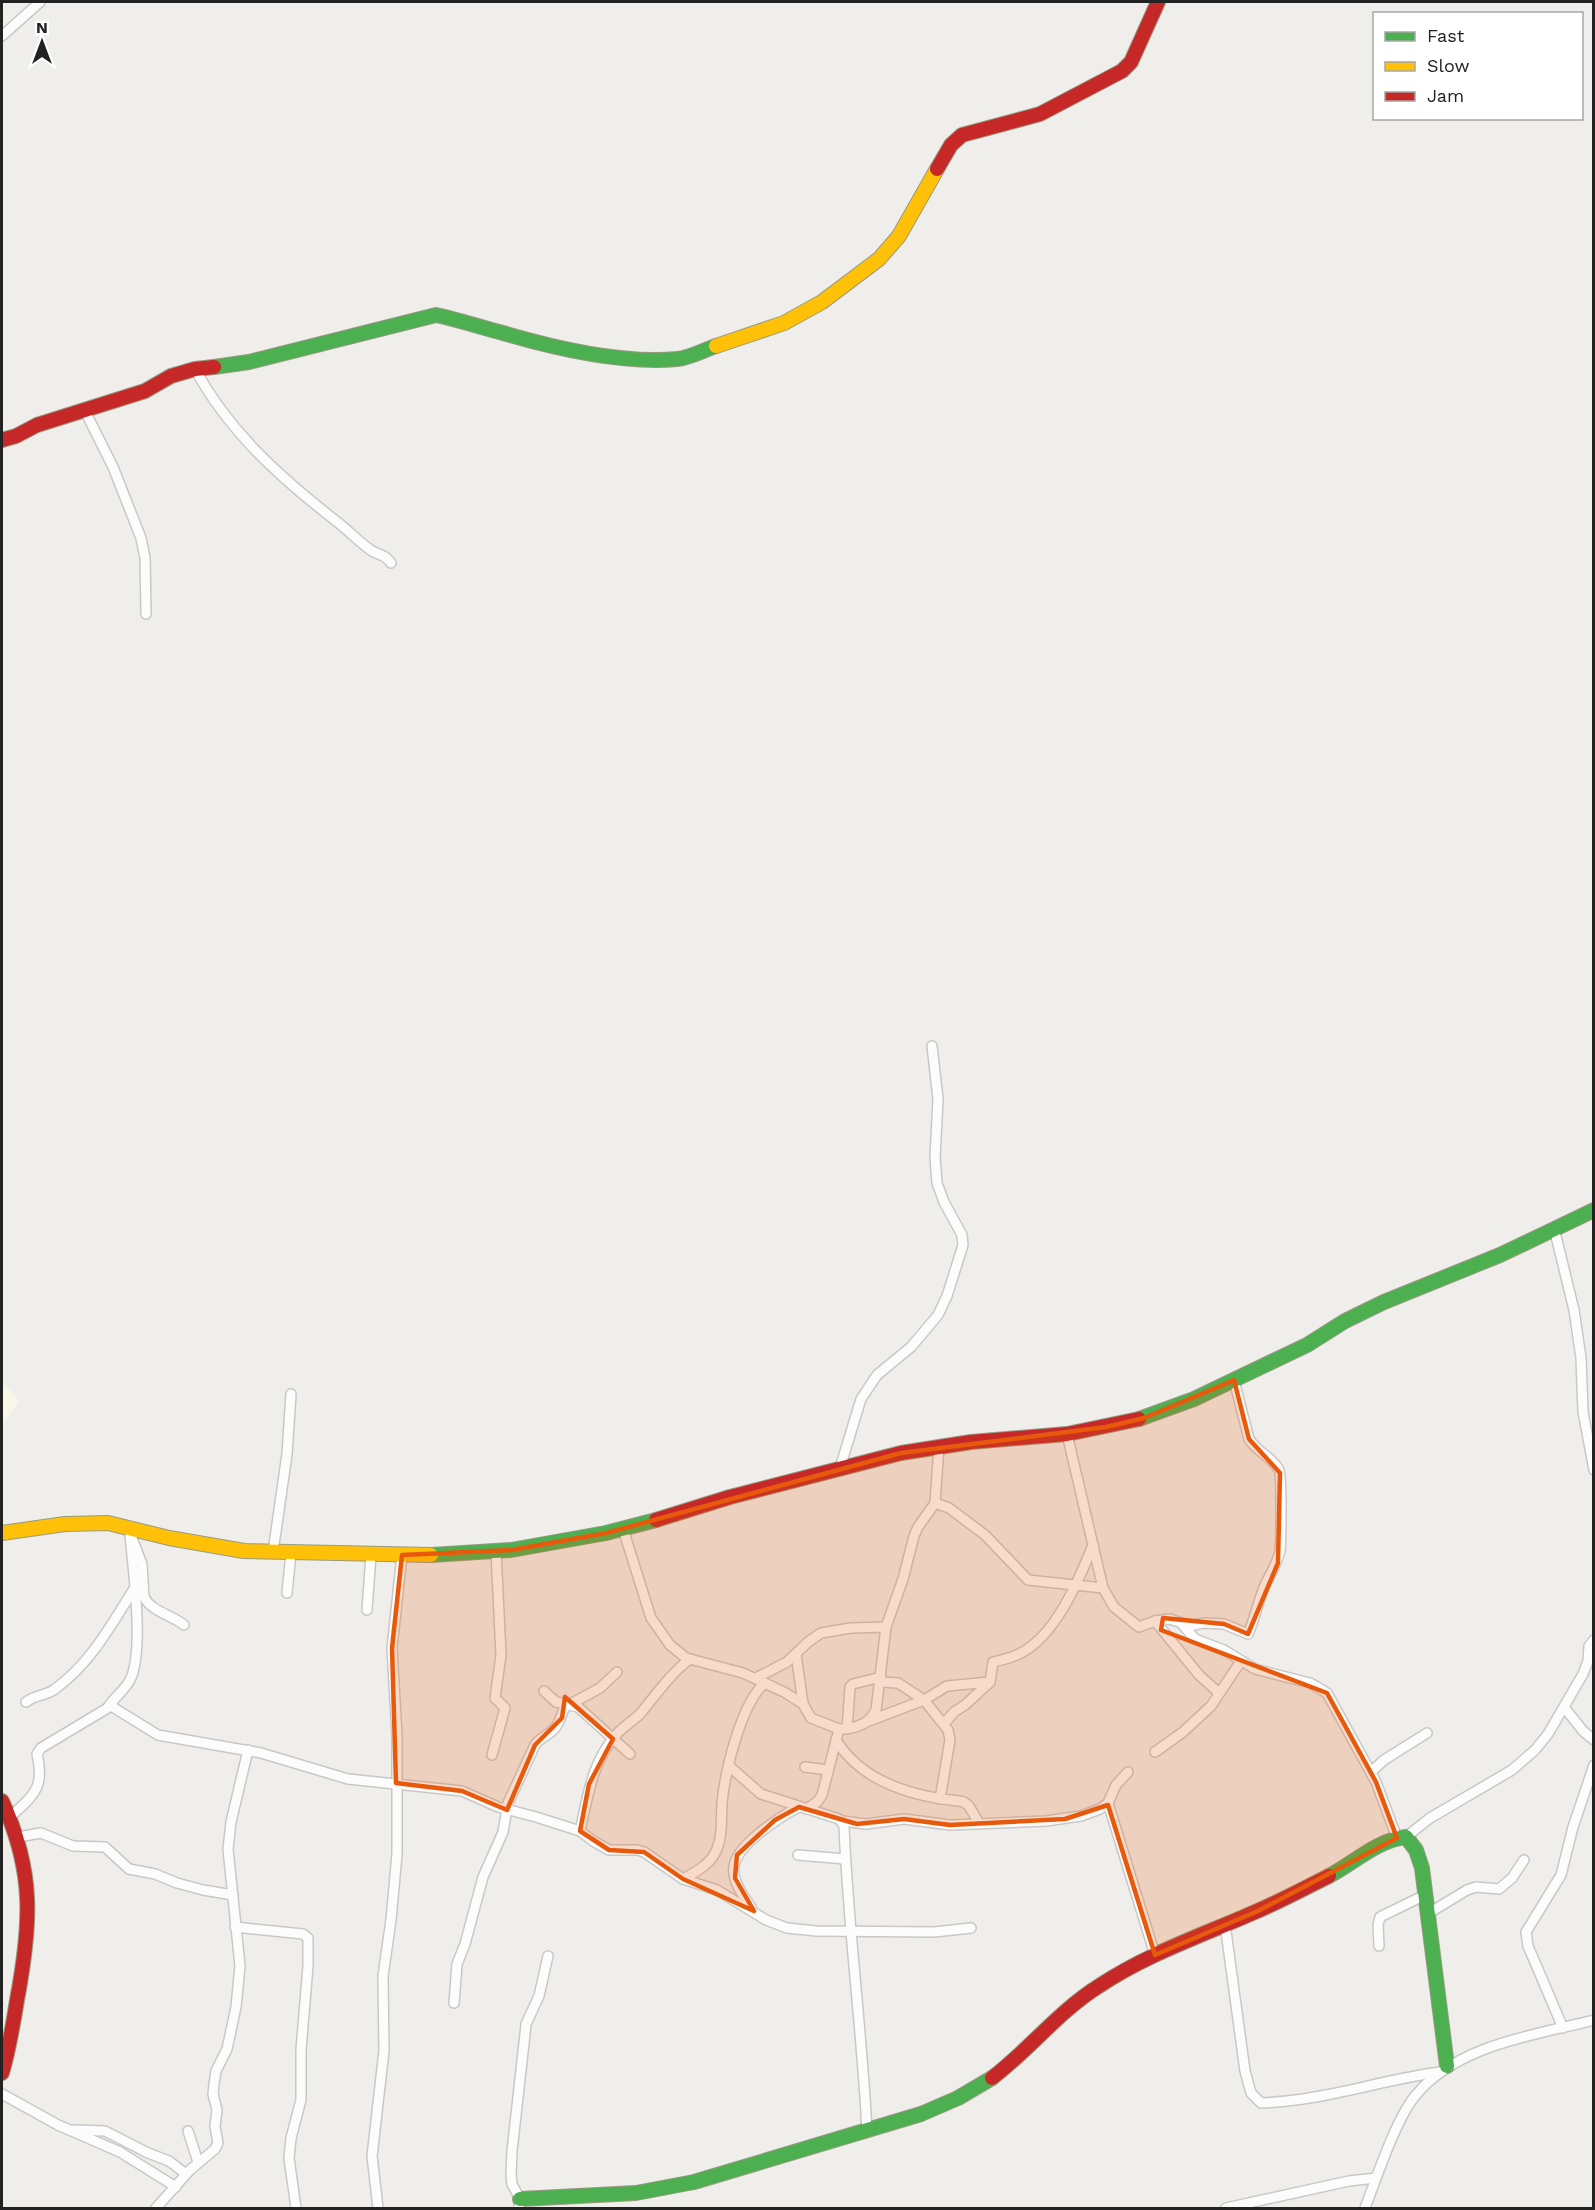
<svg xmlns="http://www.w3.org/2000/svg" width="1595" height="2210" font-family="'Work Sans',sans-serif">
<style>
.education{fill:#f8f7e8}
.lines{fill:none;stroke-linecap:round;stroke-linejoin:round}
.street-casing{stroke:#c9c8c7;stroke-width:12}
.fast-casing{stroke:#999a82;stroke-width:16}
.slow-casing{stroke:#999a82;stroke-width:16}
.jam-casing{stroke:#999a82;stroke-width:16}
.street{stroke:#fdfcfc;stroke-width:9}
.fast{stroke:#4caf50;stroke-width:14}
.slow{stroke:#ffc107;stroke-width:14}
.jam{stroke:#c62828;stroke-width:14}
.marked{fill:#e8590c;fill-opacity:0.2;stroke:#e8590c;stroke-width:4.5;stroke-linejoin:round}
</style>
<rect width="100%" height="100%" fill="#f0eeeb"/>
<polygon class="education" points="2,1382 19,1401 2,1425"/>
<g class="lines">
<defs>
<g id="street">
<polyline points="2,36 40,2"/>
<path d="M195,369C229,432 281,478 336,521C348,530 359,542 372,551C379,555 386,555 391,563"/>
<polyline points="85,411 113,467 141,538 145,558 146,614"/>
<polyline points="1554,1228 1574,1310 1581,1358 1583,1412 1594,1470"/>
<path d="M1067,1434L1103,1588L1114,1607L1139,1627L1155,1621L1170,1619L1190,1626L1203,1623L1224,1624L1248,1634C1255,1619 1258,1601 1265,1585C1271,1573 1277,1564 1280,1551C1281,1541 1282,1475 1279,1470C1272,1457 1257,1452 1249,1439L1234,1380"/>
<polyline points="840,1468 861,1399 877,1375 911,1347 938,1315 947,1296 963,1245 962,1235 944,1202 937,1183 935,1157 938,1099 932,1046"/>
<polyline points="935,1503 949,1508 985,1535 1028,1580 1103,1588"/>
<polyline points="623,1529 651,1618 670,1645 686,1658 743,1673 784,1692 803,1704 811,1718 839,1729"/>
<path d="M132,1538L142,1564L144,1597C152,1612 172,1615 184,1625"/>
<polyline points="273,1552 287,1454 291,1394"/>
<polyline points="287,1593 291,1553"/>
<polyline points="367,1610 371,1555"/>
<polyline points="1155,1621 1199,1675 1219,1693"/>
<polyline points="1181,1623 1195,1639 1224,1650 1255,1669 1310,1683 1327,1693 1376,1782 1397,1838"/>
<polyline points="796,1654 803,1704"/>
<polyline points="756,1678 787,1662 808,1642 821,1633 851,1628 886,1627"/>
<polyline points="881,1682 898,1683 924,1700 948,1730 950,1740 940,1799"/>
<polyline points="544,1691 556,1702 578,1707 630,1754"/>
<path d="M26,1702C36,1694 46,1696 55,1689C91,1663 111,1625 134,1589"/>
<path d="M108,1707C115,1697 126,1689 131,1678C144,1648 133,1569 130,1535"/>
<polyline points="1564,1707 1583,1731 1594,1740"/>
<polyline points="869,1721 924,1700 947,1686 990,1682"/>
<path d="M944,1724L954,1712L965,1705L990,1682L993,1662C1001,1660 1011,1658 1019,1654C1055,1637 1079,1580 1093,1545"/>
<polyline points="847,1729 850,1687 853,1684 881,1677"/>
<path d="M836,1740C858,1776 897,1791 936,1798C945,1800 955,1800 964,1802L969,1806L979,1823"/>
<polyline points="1155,1752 1183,1732 1211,1706 1241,1661"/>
<polyline points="492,1755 505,1708 495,1698 501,1655 496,1551"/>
<path d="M729,1766L761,1794L839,1819L844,1826C848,1928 862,2029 867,2131"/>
<polyline points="805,1767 828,1770"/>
<polyline points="1128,1772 1116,1785 1108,1803 1155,1955"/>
<polyline points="1371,1772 1384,1760 1427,1733"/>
<path d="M807,1809L818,1801L822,1795L839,1729C855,1729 869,1725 876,1710L886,1627L903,1579L914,1536L918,1527L935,1503L939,1446"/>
<path d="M10,1817C34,1795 45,1788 37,1754L41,1748L111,1706L158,1735L261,1753L348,1779L462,1791L498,1807L536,1817L580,1831L593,1841L609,1850H637L644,1852L683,1879L717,1890L766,1920L787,1928L816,1931L934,1932L971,1928"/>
<polyline points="842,1821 866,1824 904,1819 950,1825 1046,1821 1081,1816 1100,1809 1108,1803"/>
<path d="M580,1831C588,1796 591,1765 615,1736C622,1727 632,1722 640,1714C656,1695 670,1674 690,1659"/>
<polyline points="18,1837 41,1833 73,1846 105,1847 129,1869 155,1874 177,1883 203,1890 233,1895"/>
<polyline points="1406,1837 1430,1818 1512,1770 1535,1750 1548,1734 1583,1674 1588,1661 1589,1646 1594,1640"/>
<polyline points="798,1855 845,1859"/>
<path d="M683,1879C694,1873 709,1865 715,1853C723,1839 721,1818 722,1803C725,1772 741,1703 765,1683"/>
<path d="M751,1907C728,1876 726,1861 756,1836C770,1824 783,1815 799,1807"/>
<polyline points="1429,1913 1467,1890 1476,1887 1499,1889 1512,1878 1524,1860"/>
<path d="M1225,1924L1245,2071L1251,2093L1261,2103C1322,2101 1380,2080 1440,2072"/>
<polyline points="235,1927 303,1934 308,1938 308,1966 301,2050 301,2100 291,2138 289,2158 296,2208"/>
<polyline points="1379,1946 1378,1925 1380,1917 1427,1894"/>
<path d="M454,2003L457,1964L465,1944L483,1877L503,1832L508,1803L535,1745C540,1737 548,1736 554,1729C561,1722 561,1714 565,1707L600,1688L617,1672"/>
<polyline points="1563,2028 1528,1946 1526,1932 1561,1875 1573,1827 1594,1765"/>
<polyline points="2,2094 58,2125 120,2152 176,2187"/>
<polyline points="74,2130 105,2131 148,2153 169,2161 186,2174"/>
<polyline points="188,2131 198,2162"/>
<polyline points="156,2208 190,2170 215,2149 218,2143 215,2126 217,2110 213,2094 214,2084 216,2071 227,2049 236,2007 240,1966 228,1849 231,1822 248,1750"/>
<polyline points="378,2208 372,2156 384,2051 383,1976 391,1920 397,1854 397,1736 392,1648 402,1555"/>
<polyline points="519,2208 520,2199 512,2184 511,2175 512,2151 525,2034 526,2024 539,1996 548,1956"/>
<polyline points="1226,2208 1349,2181 1376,2178"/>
<path d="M1365,2208C1377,2177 1395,2121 1415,2096C1456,2045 1535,2035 1594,2020"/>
</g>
<g id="fast">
<path d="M214,367L249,362L436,315C459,320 480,327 503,333C554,348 623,364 677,359C689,358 704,350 716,346"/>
<polyline points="1139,1419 1194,1399 1307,1345 1345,1321 1384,1302 1500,1255 1594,1210"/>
<polyline points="431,1555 511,1550 606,1533 656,1520"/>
<path d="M1329,1876C1354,1863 1377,1840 1406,1837L1416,1850L1422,1868L1447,2066"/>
<polyline points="520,2199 636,2193 694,2182 921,2114 958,2098 992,2078"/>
</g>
<g id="slow">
<polyline points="716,346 784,323 822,302 879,259 899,236 937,169"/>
<polyline points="2,1533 65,1524 108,1523 169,1538 244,1551 431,1555"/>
</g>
<g id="jam">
<polyline points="937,169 951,145 962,135 1040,114 1122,71 1131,62 1158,2"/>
<polyline points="2,440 16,436 37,425 145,391 171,376 195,369 214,367"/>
<polyline points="656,1520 730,1497 901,1453 971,1442 1067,1434 1139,1419"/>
<path d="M2,1801C35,1872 31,1925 17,2000C13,2025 9,2049 2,2073"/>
<path d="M992,2078C1029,2050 1059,2011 1099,1986C1147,1954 1203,1935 1255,1912C1281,1901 1305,1888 1329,1876"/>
</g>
</defs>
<use href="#street" class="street-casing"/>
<use href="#fast" class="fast-casing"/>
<use href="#slow" class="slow-casing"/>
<use href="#jam" class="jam-casing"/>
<use href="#street" class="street"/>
<use href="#fast" class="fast"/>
<use href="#slow" class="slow"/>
<use href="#jam" class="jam"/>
</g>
<path class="marked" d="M1234,1380L1249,1439L1280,1473L1278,1563L1248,1634L1224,1624L1163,1618L1161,1630L1327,1693L1376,1782L1397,1838L1258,1911L1155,1955L1108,1805L1065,1819L950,1825L904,1819L857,1824L799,1807L775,1820L737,1855L735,1878L754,1911L683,1879L644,1852L609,1850L580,1831L589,1784L613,1739L565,1697L562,1718L535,1745L507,1810L462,1791L396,1783L392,1648L402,1555L511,1550L606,1533L901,1453L1106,1427L1144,1418Z"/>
<rect width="1595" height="2210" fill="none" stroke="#222222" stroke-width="6"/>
<rect x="1373" y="12" width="210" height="108" fill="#ffffff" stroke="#a7a7a7" stroke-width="1.5"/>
<rect x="1385" y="32" width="30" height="9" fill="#4caf50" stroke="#a7a7a7" stroke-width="1.5"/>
<text x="1427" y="42" font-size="18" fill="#222222">Fast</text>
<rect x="1385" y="62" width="30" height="9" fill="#ffc107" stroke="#a7a7a7" stroke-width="1.5"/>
<text x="1427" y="72" font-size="18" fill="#222222">Slow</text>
<rect x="1385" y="92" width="30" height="9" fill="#c62828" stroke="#a7a7a7" stroke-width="1.5"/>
<text x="1427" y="102" font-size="18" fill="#222222">Jam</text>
<g transform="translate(42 42)" stroke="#ffffff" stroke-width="4.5" paint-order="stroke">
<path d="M0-4.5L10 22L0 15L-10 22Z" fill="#222222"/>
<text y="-9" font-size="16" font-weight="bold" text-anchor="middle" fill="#222222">N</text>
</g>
</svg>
